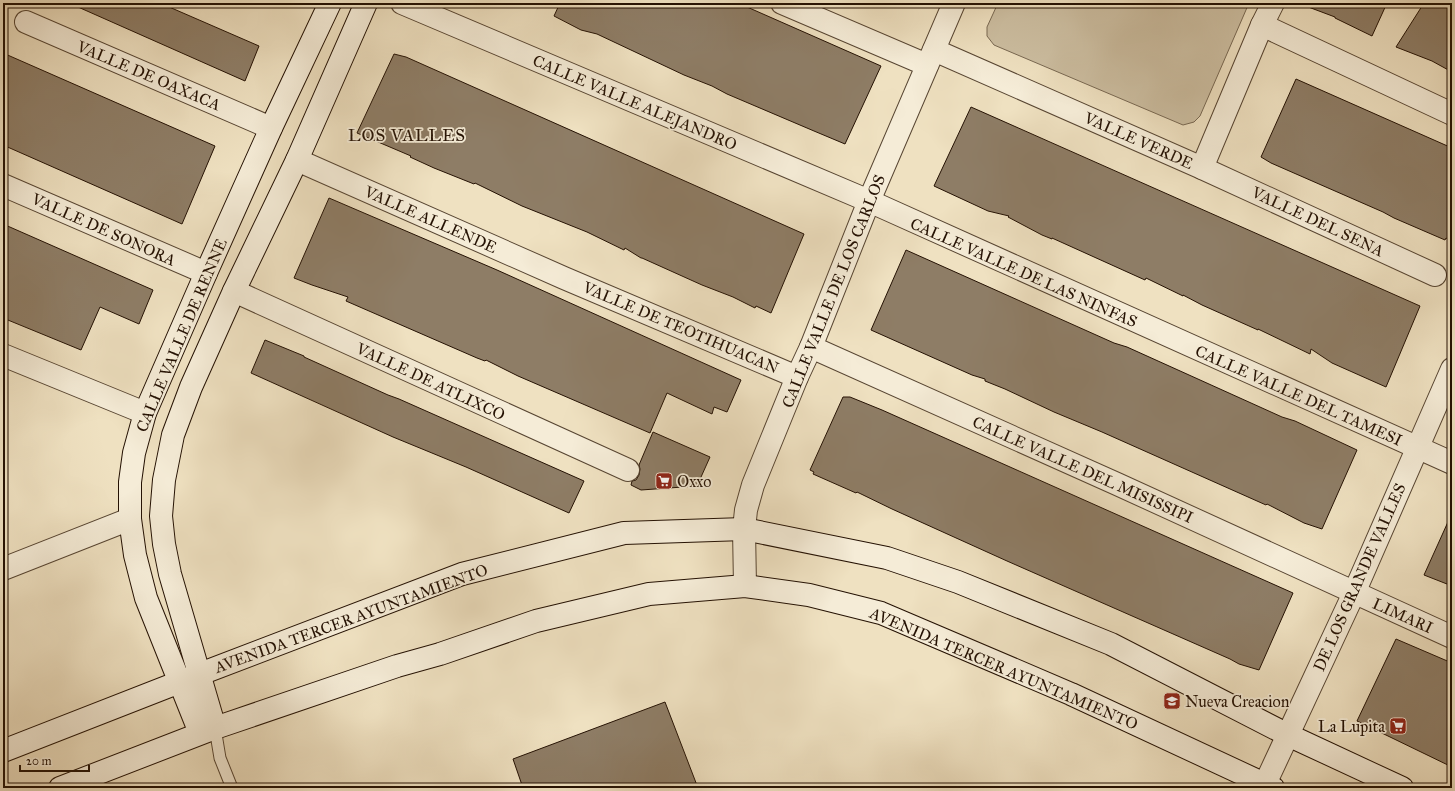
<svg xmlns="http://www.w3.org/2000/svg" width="1455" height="791" font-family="'IM FELL Great Primer',serif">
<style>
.green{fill:#ccbea1;stroke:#786852}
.building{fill:#8e7d66;stroke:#241103}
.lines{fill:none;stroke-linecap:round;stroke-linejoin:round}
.lane-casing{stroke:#574532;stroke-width:13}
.street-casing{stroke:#574532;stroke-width:24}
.secondary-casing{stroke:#241103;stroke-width:24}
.lane{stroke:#f5ecd7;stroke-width:11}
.street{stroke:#f5ecd7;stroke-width:22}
.secondary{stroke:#f5ecd7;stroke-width:22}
.labels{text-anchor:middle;stroke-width:3.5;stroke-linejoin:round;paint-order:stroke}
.street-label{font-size:16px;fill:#241103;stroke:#f5ecd7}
.poi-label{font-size:16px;fill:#241103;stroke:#f5ecd7;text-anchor:start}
.neighbourhood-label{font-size:17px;letter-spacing:1px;fill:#241103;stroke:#f5ecd7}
</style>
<rect width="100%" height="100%" fill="#efe1c1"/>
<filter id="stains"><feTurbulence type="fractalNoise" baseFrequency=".005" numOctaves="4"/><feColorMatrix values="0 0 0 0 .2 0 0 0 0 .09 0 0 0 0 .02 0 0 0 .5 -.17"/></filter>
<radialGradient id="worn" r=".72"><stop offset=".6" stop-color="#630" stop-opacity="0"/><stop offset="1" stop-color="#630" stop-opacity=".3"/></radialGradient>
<polygon class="green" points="998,3 1249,3 1200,116 1194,122 1183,125 994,45 987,36 987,27"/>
<g class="building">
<polygon points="69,3 160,3 259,46 245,81"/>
<polygon points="560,3 610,3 618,6 619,4 625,7 627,3 738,3 881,66 845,144 814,131 727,94 712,86 684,75 597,34 581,30 554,16"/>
<polygon points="1304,3 1387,3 1372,36 1335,18 1335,17 1303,5"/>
<polygon points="1424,3 1452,3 1452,22 1449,32 1452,33 1452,72 1432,61 1396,47"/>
<polygon points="3,53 215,146 182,224 3,145"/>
<polygon points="394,54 406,57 804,234 771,313 756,306 755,308 733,297 702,285 642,258 641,258 625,248 624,250 587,232 522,206 475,183 474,184 434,168 410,157 411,156 357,133"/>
<polygon points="1296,79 1452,148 1452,241 1446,238 1445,240 1394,218 1383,212 1271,163 1261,157"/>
<polygon points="971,107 1420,306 1386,387 1332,363 1311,349 1310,354 1258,329 1258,330 1202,305 1183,295 1183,296 1146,278 1145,280 1052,238 1052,239 1042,235 1008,217 1009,216 988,211 934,186"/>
<polygon points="329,198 497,270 741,380 727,412 714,407 712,414 667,393 650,433 518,376 486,360 485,361 477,358 346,301 348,297 312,285 294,278"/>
<polygon points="3,224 153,290 139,324 100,307 81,350 3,318"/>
<polygon points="906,250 1114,343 1127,347 1282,417 1295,421 1357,450 1322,529 1304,523 1267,504 1266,505 1102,432 1054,412 1005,389 985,381 985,379 972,375 871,330"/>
<polygon points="265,340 304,356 304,357 388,395 399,399 584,481 569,513 466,467 393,437 251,373"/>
<polygon points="843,397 850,397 882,410 1293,593 1259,670 1239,664 1230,659 1007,561 892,509 857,492 856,493 813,474 814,472 810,470"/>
<polygon points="653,432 710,457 697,486 641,490 631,485 632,481 636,480 639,475 640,469 639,465"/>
<polygon points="1452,513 1452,574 1447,584 1424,575"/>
<polygon points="1396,639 1452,663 1452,767 1357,721"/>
<polygon points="665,702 698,788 523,788 513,759"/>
</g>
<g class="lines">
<defs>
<polyline id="lane" points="215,728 220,758 232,788"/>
<g id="street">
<polyline points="402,3 869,201 1452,463"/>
<polyline points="782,3 927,65"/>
<polyline points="26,22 271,128"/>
<polyline points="1262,25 1452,114"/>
<polyline points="934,50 1202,168 1262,25 1273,3"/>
<polyline points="297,160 564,278 797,377"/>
<polyline points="1202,168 1435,275"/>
<polyline points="3,185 206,273"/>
<polyline points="234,291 628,470"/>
<polyline points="811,347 1117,484 1452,637"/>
<polyline points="3,355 145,413"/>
<polyline points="3,569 130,519"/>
<polyline points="745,586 744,529 746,510 753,485 797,377 811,347 869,201 954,3"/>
<polyline points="1265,784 1354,593 1452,369"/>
</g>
<g id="secondary">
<polyline points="215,728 170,574 164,544 161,516 164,480 173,435 191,387 234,291 297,160 366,3"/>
<polyline points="200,733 146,598 135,555 130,519 130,482 134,453 145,413 206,273 271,128 330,3"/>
<polyline points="3,751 200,674 462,574 624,533 744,529 887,558 958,582 1111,644 1288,735 1402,788"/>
<polyline points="60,788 215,728 397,666 440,654 536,621 649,594 745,586 809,595 881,613 1071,694 1273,788"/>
</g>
</defs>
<use href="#lane" class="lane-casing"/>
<use href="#street" class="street-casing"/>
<use href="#secondary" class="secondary-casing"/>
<use href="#lane" class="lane"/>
<use href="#street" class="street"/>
<use href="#secondary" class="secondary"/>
</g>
<defs>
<symbol id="supermarket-square" viewBox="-11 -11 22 22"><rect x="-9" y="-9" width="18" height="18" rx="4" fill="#8f2418" stroke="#f5ecd7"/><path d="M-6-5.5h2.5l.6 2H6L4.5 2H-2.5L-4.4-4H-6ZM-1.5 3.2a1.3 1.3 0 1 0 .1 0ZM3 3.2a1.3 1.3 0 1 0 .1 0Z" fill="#fff"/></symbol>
<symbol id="school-square" viewBox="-11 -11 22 22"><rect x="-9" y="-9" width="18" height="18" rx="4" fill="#8f2418" stroke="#f5ecd7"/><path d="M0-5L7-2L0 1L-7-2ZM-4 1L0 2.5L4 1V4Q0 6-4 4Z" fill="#fff"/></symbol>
</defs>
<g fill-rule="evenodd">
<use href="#supermarket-square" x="654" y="471" width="20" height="20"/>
<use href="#school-square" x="1162" y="691" width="20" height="20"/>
<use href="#supermarket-square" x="1388" y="716" width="20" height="20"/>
</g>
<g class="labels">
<g class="street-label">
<text transform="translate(149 75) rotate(23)" y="6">VALLE DE OAXACA</text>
<text transform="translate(635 102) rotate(23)" y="6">CALLE VALLE ALEJANDRO</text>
<text transform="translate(1139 140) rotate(24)" y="6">VALLE VERDE</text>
<text transform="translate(431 219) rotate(24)" y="6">VALLE ALLENDE</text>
<text transform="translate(1318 221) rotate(25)" y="6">VALLE DEL SENA</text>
<text transform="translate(104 229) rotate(24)" y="6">VALLE DE SONORA</text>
<text transform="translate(1024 272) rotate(24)" y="6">CALLE VALLE DE LAS NINFAS</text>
<text transform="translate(833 291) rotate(-68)" y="6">CALLE VALLE DE LOS CARLOS</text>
<text transform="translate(681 327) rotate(23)" y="6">VALLE DE TEOTIHUACAN</text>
<text transform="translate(181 335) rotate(-67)" y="6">CALLE VALLE DE RENNE</text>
<text transform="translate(431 381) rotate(25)" y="6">VALLE DE ATLIXCO</text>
<text transform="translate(1299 395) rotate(24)" y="6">CALLE VALLE DEL TAMESI</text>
<text transform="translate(1083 469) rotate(24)" y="6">CALLE VALLE DEL MISISSIPI</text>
<text transform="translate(1359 577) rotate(-66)" y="6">DE LOS GRANDE VALLES</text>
<text transform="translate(1403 615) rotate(24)" y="6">LIMARI</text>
<text transform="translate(351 618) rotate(-20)" y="6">AVENIDA TERCER AYUNTAMIENTO</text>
<text transform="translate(1004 668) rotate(23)" y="6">AVENIDA TERCER AYUNTAMIENTO</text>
</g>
<g class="poi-label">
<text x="677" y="487">Oxxo</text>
<text x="1185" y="707">Nueva Creacion</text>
<text x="1385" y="732" text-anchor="end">La Lupita</text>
</g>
<g class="neighbourhood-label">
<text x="407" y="141">LOS VALLES</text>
</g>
</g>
<rect width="1455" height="791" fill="none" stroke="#efe1c1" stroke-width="16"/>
<rect x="4" y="4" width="1447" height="783" fill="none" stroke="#241103" stroke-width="2"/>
<rect x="8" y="8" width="1439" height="775" fill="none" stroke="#241103"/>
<path d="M20 765v6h69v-6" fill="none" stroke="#241103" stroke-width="2"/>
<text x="26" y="765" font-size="12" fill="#241103" stroke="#f5ecd7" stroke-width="3" paint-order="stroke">20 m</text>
<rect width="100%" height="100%" filter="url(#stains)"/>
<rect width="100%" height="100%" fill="url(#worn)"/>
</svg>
